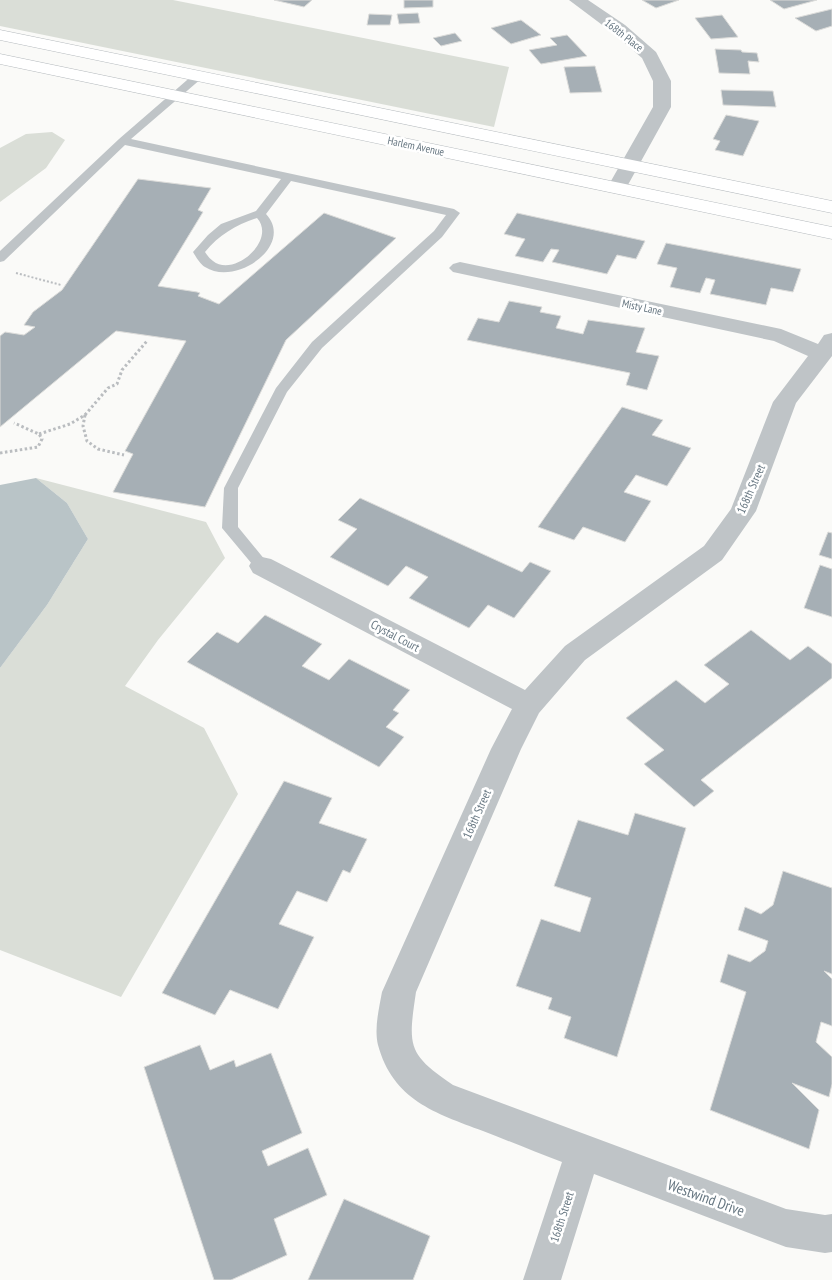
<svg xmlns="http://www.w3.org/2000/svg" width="832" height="1280" font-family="'PT Sans Narrow',sans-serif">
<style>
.green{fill:#daded7}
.water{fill:#b9c4c7}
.building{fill:#a6afb5;stroke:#dcdcda}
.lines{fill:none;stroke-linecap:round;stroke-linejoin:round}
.primary-casing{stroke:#b5babe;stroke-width:1}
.path-far1{stroke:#babdc0;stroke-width:2;stroke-dasharray:2 2;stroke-linecap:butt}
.path{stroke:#babdc0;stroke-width:3;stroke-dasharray:2.5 2.5;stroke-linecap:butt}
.service{fill:#bfc4c7;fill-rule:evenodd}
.minor{fill:#bfc4c7;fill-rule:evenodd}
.primary{fill:#fff;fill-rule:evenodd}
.labels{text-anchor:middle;stroke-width:5;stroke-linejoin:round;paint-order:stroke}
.far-street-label{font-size:11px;fill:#667681;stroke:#fff}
.street-label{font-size:12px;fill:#667681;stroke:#fff}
.near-street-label{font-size:15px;fill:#667681;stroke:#fff}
</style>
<rect width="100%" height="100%" fill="#fafaf8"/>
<g class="green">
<polygon points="0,0 173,0 509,67 494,127 0,26"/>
<polygon points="52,132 65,140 46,168 0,202 0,148 26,134"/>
<polygon points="36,478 206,522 225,558 158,640 125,686 204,728 238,794 121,997 0,950 0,668 47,605 88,539 67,503"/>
</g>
<polygon class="water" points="36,478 67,503 88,539 47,605 0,668 0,485"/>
<g class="building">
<polygon points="274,0 312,0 304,7"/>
<polygon points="404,0 433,0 433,7 404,8"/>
<polygon points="642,0 679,0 656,8"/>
<polygon points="770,0 817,0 784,9"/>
<polygon points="832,9 832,26 816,31 795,18"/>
<polygon points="418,13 420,23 399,24 397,14"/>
<polygon points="369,14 392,15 390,25 367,25"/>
<polygon points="722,15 738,37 711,39 695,18"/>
<polygon points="521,20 541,35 511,44 491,28"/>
<polygon points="455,33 462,41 441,46 433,38"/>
<polygon points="567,35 587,56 541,64 529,50 557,45 550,38"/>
<polygon points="715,49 741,50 742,52 757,53 759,62 748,61 750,74 719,73"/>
<polygon points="595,66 602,92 570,93 564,67"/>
<polygon points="721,90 773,91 776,107 723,105"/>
<polygon points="726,115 759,121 743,156 715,150 720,141 713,139"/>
<polygon points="138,179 211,188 198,210 203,212 158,286 197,292 200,293 198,296 219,304 324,213 396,238 286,340 205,507 113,492 133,454 125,451 186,341 116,331 0,427 0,336 5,332 24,335 35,327 24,325 33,312 62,290"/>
<polygon points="517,213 645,241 636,259 617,255 607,274 552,262 559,250 551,249 543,262 515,256 525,239 504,234"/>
<polygon points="666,243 801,269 793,292 771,288 766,305 710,294 715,280 706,278 700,293 670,287 677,268 657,264"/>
<polygon points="509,301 542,307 540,312 561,316 556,328 583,334 588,320 645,328 636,352 659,356 647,390 626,385 630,373 467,340 478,318 499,322"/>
<polygon points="622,407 663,420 652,435 691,448 667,486 636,475 624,492 651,501 625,542 583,527 574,540 538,527"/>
<polygon points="360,498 522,572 530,562 551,571 514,618 488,605 469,628 409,598 428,577 406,566 388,586 330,557 357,529 338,520"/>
<polygon points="828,532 832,533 832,559 819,555"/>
<polygon points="820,565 832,569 832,617 804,608"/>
<polygon points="265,615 322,644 302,666 329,680 349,659 410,690 393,710 399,713 386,727 404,737 379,767 187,662 217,632 238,643"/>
<polygon points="751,630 790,660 808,646 832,664 832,678 701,780 714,791 694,807 644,764 664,750 626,718 676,680 705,703 729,684 704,665"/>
<polygon points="284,781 332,798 319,823 367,839 350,873 343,870 327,902 297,891 279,924 314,937 278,1009 230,990 215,1015 162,993"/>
<polygon points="635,813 686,828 617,1057 564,1038 571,1017 548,1009 552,998 516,986 541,919 580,932 591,898 554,886 578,820 628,835"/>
<polygon points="783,871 832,888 832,974 824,971 832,979 832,1026 821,1022 816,1042 832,1057 832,1084 829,1097 792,1083 819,1110 809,1149 710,1110 746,992 720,982 728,954 750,962 765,951 768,941 738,930 745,907 761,914 773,905"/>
<polygon points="200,1045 210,1070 234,1060 236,1067 271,1053 302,1133 262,1151 268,1166 308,1148 327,1195 274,1219 287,1255 231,1280 214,1280 144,1067"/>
<polygon points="344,1199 430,1236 413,1280 308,1280"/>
</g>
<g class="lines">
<defs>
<g id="primary">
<polygon points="0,30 832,201 832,213 0,40"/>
<polygon points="0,54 832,227 832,239 0,64"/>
</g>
</defs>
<use href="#primary" class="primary-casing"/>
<polyline class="path-far1" points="16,273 61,285"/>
<g class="path">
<polyline points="85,415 108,388 117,384 122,370 147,341"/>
<polyline points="39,434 70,424 85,415 83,426 87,441 98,449 124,455"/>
<polyline points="0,453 38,447 42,439 39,434 14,423"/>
</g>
<path class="service" d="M198,73L202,74L203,76L202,78L131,139L454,209L460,213L442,237L322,348L287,392L238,488V527L270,566L267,570L262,572L257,570L222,528L224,488L276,388L312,342L434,231L446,215L291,181L266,214C295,245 236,287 205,267C200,264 196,257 193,252L208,235L221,224L256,211L281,179L125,145L4,261L0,262V251L119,139L194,74ZM257,218C277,240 234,278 213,261C210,259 207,255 205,252C219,235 236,225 257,218Z"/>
<g class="minor">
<polygon points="569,0 588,0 625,25 656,52 671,81 671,107 624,192 617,194 610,192 607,188 653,107 653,81 642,58 613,33"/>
<path d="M460,262L781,329L818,344L824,335L832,333V356L796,403L756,511L722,560L585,660L539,713L521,749L416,992C408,1046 407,1054 453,1085L786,1209L825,1215L832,1214V1252L825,1253L786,1247L594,1174L561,1280H523L562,1162C535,1152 509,1141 483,1131C435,1113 393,1100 378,1045C374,1028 379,1009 382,992L491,749L512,709L253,573L249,566L253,559L262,557L271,559L525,690L565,646L704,546L731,509L773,402L808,356L774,341L453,272L449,268L453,264Z"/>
</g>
<use href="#primary" class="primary"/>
</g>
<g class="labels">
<g class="far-street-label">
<text transform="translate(624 35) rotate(38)" y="4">168th Place</text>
<text transform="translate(416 146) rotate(12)" y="4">Harlem Avenue</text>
<text transform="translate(642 307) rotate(12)" y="4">Misty Lane</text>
</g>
<g class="street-label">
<text transform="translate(751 489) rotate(-66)" y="4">168th Street</text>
<text transform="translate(395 636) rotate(28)" y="4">Crystal Court</text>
<text transform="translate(477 814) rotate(-66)" y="4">168th Street</text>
<text transform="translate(562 1217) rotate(-72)" y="4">168th Street</text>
</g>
<g class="near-street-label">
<text transform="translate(706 1198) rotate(20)" y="5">Westwind Drive</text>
</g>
</g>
</svg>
